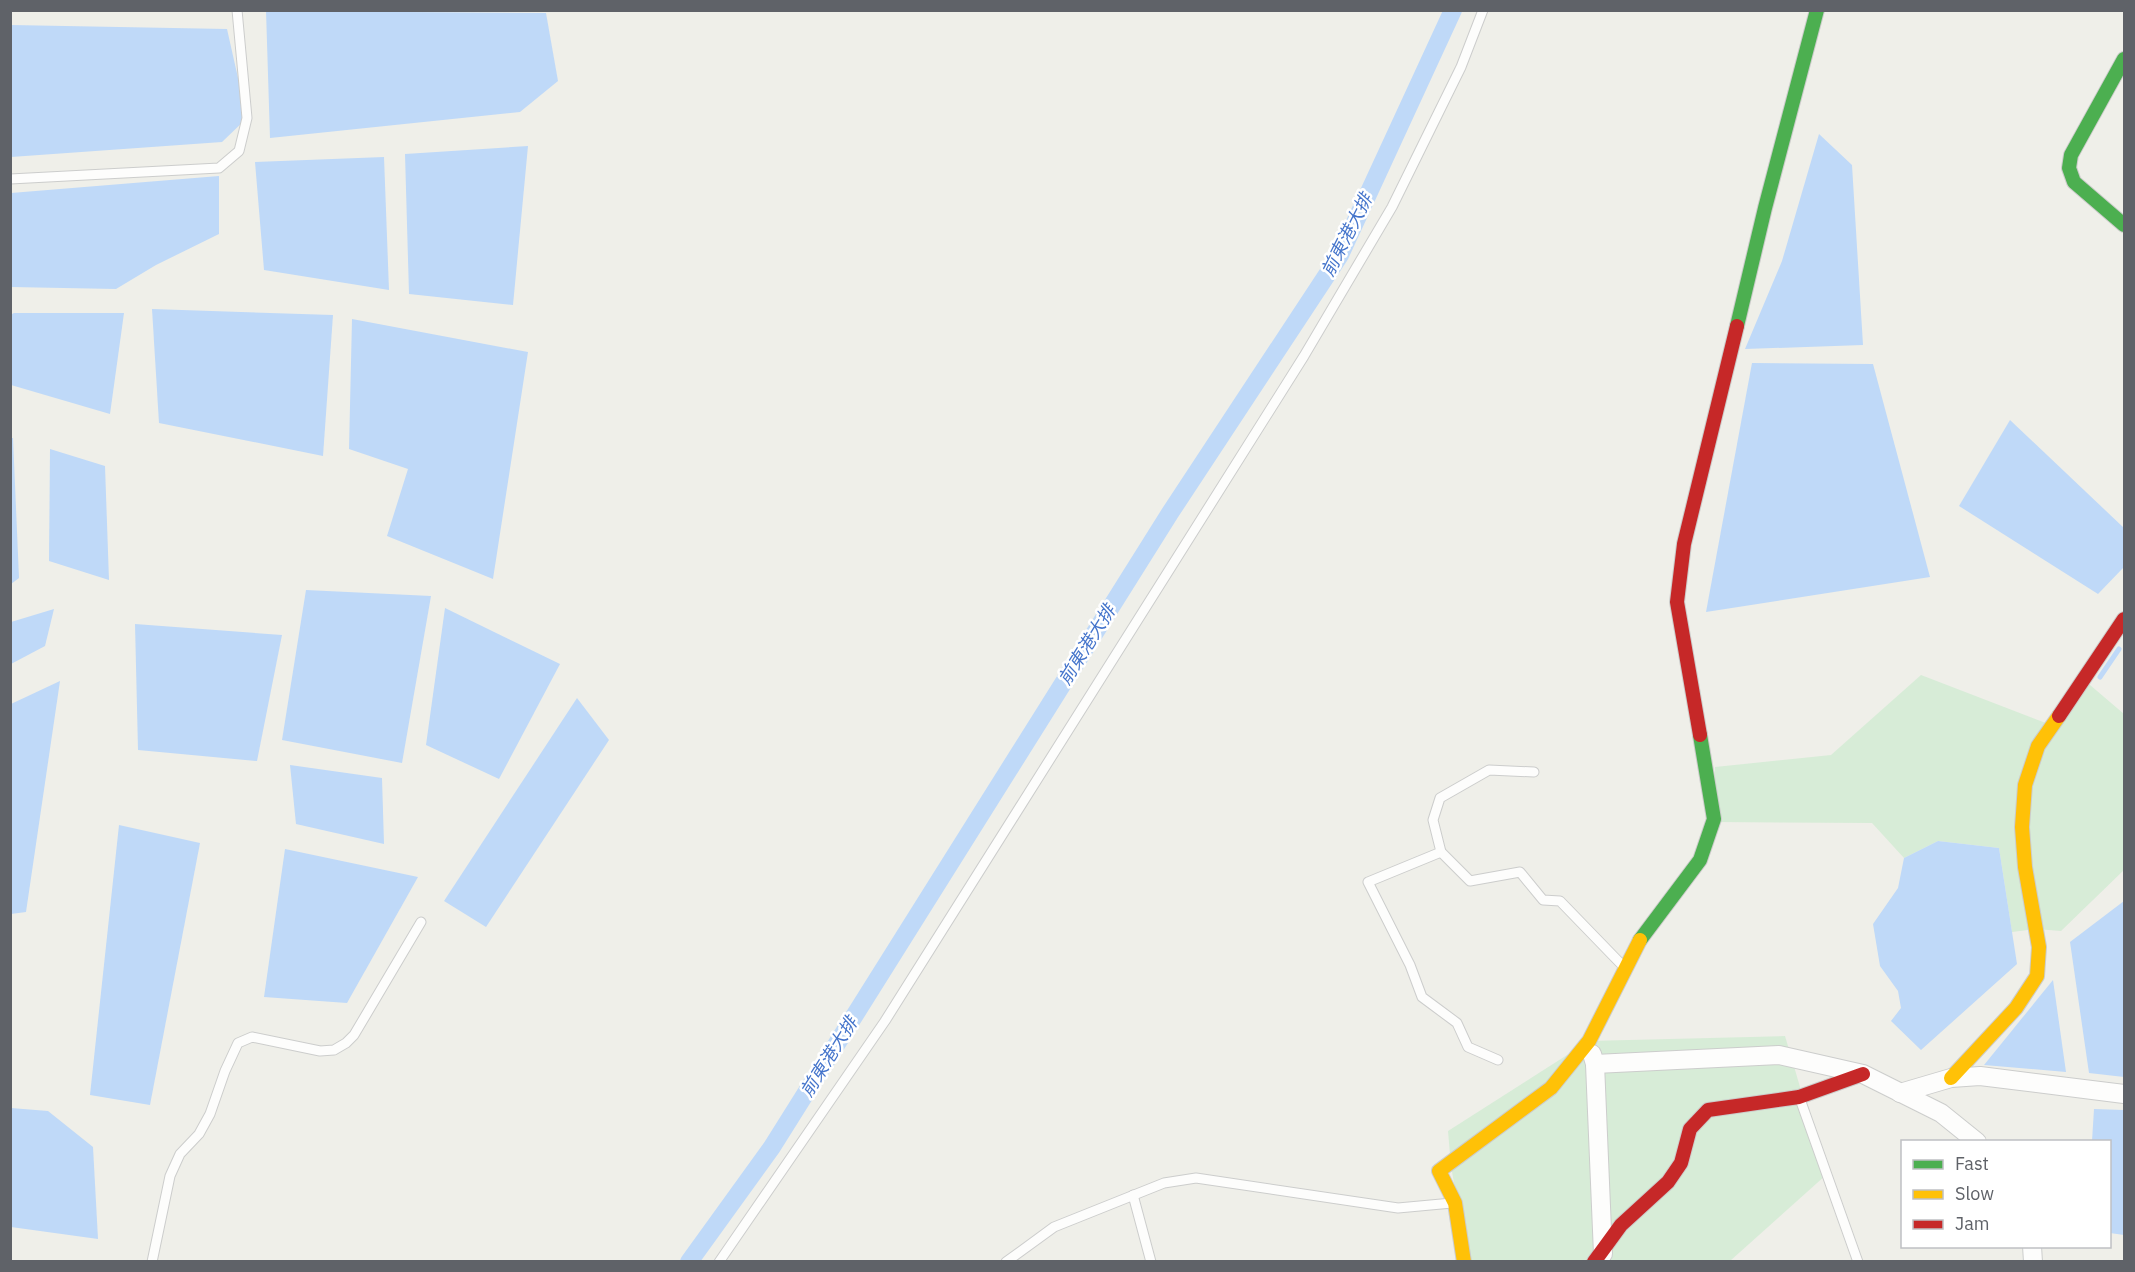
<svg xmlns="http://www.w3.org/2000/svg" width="2135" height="1272" font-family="'IBM Plex Sans','Noto Sans TC',sans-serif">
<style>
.green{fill:#d7ecd7}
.water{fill:#bfd9f8}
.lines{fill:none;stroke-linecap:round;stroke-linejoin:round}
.stream{stroke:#bfd9f8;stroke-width:5}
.canal{stroke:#bfd9f8;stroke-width:18}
.lane-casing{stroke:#cccdcc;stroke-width:11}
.street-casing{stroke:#cccdcc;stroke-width:20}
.fast-casing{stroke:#cccccb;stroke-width:16}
.slow-casing{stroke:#cccccb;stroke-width:16}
.jam-casing{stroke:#cccccb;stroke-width:16}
.lane{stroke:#fdfdfc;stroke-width:9}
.street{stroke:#fdfdfc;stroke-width:18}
.fast{stroke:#4caf50;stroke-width:14}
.slow{stroke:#ffc107;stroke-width:14}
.jam{stroke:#c62828;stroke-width:14}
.labels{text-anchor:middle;stroke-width:5;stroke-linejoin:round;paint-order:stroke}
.water-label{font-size:18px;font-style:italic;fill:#4474cb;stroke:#fff}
</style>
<rect width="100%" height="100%" fill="#efefe9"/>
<g class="green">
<polygon points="1921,675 2051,725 2083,679 2124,714 2124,870 2061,931 2036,929 2012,932 1999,848 1938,841 1904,858 1872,823 1713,822 1715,767 1831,755"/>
<polygon points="1785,1036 1826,1175 1730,1261 1468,1261 1451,1166 1448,1131 1589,1041"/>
</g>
<g class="water">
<polygon points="266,11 546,13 558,81 520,112 270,138"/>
<polygon points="11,25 227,29 247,118 222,142 11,157"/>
<polygon points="1819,134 1852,165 1863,345 1745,349 1782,261"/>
<polygon points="528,146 513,305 409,294 405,154"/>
<polygon points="384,157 389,290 264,270 255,162"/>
<polygon points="219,176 219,234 156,265 116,289 11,287 11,193"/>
<polygon points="152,309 333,315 323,456 159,423"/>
<polygon points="14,313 124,313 110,414 11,385 10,315"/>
<polygon points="352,319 528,352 493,579 387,536 408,469 349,449"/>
<polygon points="1752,363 1873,364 1930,577 1706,612"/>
<polygon points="2010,420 2124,528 2124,567 2098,594 1959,506"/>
<polygon points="10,438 13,438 19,578 11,584"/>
<polygon points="50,449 105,466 109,580 49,561"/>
<polygon points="306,590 431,596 402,763 282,740"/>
<polygon points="445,608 560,664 499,779 426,745"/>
<polygon points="54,609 45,646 11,664 11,622"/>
<polygon points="135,624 282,635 257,761 138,750"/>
<polygon points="60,681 26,912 11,914 11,704"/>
<polygon points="577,698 609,740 486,927 444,901"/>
<polygon points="290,765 382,778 384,844 296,824"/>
<polygon points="119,825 200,843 150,1105 90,1095"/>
<polygon points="1938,841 1999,848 2017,964 1921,1050 1891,1021 1901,1008 1898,991 1880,966 1873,924 1898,888 1904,858"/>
<polygon points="285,849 418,877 347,1003 264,997"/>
<polygon points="2124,901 2124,1077 2089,1073 2070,942"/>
<polygon points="2053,980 2066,1072 1984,1065"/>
<polygon points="11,1108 48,1111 93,1147 98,1239 11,1227"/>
<polygon points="2094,1109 2124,1110 2124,1235 2110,1233 2110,1142 2092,1141"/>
</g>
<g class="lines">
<polyline class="stream" points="2100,677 2119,649"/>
<polyline class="canal" points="689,1262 772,1147 1170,513 1340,255 1453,10"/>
<defs>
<g id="lane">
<polyline points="10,179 219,168 239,151 247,118 237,10"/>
<polyline points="1441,852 1470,881 1520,872 1543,900 1560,901 1622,965"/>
<polyline points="1498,1060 1468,1047 1457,1023 1422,997 1410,965 1368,882 1441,852 1433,820 1440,798 1489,770 1534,772"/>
<polyline points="1800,1099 1858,1262"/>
<polyline points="1133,1195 1151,1262"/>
<polyline points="152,1262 170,1176 180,1154 199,1134 210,1114 225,1071 238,1043 252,1037 320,1051 334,1050 346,1043 354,1035 421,922"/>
<polyline points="719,1262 885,1021 1304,356 1392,207 1461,67 1483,10"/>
<polyline points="1006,1262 1054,1227 1164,1183 1196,1178 1398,1208 1452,1203"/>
</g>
<g id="street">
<polyline points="1592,1054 1595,1064 1603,1254"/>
<polyline points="1595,1064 1779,1055 1863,1074 1941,1113 1977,1142"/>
<polyline points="1900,1093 1951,1078 1980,1076 2124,1094"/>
<polyline points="2032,1246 2033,1262"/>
</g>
<g id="fast">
<polyline points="2124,59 2071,155 2069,168 2074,182 2124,225"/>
<polyline points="1737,326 1765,208 1817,10"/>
<polyline points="1640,940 1700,860 1714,819 1700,735"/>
</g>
<g id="slow">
<polyline points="1951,1078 2016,1008 2037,976 2039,947 2025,867 2022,827 2025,785 2038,746 2059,716"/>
<polyline points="1464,1262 1455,1203 1439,1171 1551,1088 1589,1041 1640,940"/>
</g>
<g id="jam">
<polyline points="2059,716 2124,619"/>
<polyline points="1700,735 1677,602 1684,544 1737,326"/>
<polyline points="1594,1262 1621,1225 1668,1182 1681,1163 1690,1129 1708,1110 1799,1097 1863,1074"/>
</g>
</defs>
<use href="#lane" class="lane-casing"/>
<use href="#street" class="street-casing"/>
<use href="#fast" class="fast-casing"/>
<use href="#slow" class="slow-casing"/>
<use href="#jam" class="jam-casing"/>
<use href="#lane" class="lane"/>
<use href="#street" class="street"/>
<use href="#fast" class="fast"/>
<use href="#slow" class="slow"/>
<use href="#jam" class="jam"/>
</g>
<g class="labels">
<g class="water-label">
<text transform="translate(1347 235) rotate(-63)" y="6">前東港大排</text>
<text transform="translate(1087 645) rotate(-58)" y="6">前東港大排</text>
<text transform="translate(829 1057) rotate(-58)" y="6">前東港大排</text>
</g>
</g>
<rect width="2135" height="1272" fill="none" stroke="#5f6268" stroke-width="24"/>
<rect x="1901" y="1140" width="210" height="108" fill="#ffffff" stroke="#bfc0c3" stroke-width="1.5"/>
<rect x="1913" y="1160" width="30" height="9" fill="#4caf50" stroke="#bfc0c3" stroke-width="1.5"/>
<text x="1955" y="1170" font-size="18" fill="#5f6268">Fast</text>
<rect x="1913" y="1190" width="30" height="9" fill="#ffc107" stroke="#bfc0c3" stroke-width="1.5"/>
<text x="1955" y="1200" font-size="18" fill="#5f6268">Slow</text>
<rect x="1913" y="1220" width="30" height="9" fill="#c62828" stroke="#bfc0c3" stroke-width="1.5"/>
<text x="1955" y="1230" font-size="18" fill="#5f6268">Jam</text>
</svg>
